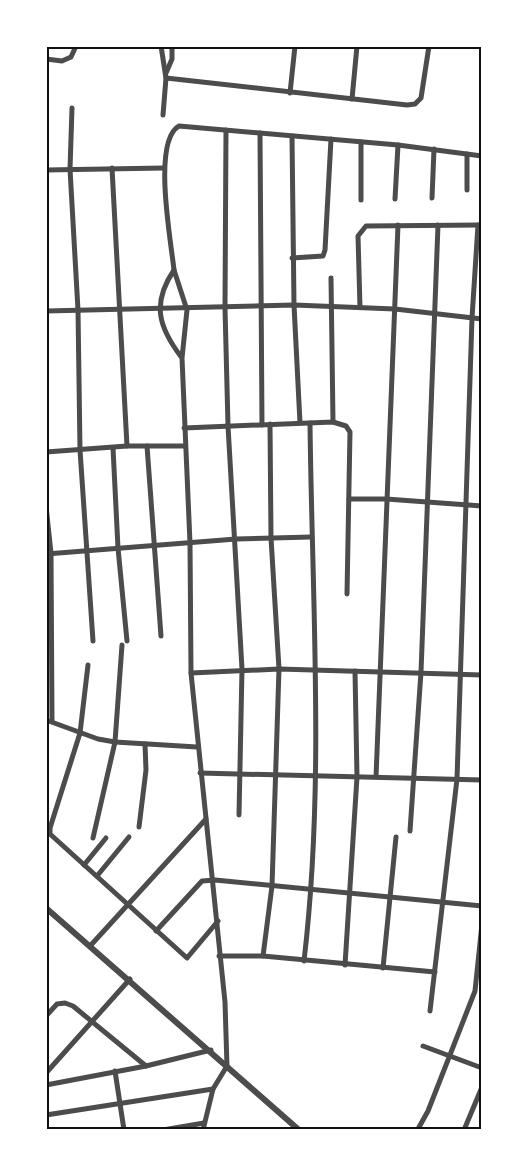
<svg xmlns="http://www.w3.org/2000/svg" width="528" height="1176" font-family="Quicksand,sans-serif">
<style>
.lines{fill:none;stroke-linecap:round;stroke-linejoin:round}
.minor{stroke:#4c4c4c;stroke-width:5}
.tertiary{stroke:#4c4c4c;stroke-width:6}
.neatline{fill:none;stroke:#111;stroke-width:2}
</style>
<rect width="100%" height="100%" fill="#fff"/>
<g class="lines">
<g class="minor">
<polyline points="161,46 166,78 407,105 415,104 421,98 429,46"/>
<polyline points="46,59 62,61 71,57 76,46"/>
<polyline points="166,73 172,59 172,46"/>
<polyline points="290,93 295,46"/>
<polyline points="352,99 357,46"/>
<polyline points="72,108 70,169 78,310 80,450 93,641"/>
<polyline points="163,115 166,78"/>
<polyline points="226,130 225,308 228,426 242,669 239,815"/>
<polyline points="260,133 262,425"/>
<polyline points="292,136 294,305 300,423"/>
<polyline points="112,168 127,446"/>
<polyline points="46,170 164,168"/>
<polyline points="467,190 467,154"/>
<polyline points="432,198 434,149"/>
<polyline points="395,199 398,145"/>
<polyline points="361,200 361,142"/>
<polyline points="292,258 323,256 325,250 331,139"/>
<path d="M174,270C171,241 152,141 179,126L398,145L482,156"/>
<polyline points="331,278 333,422"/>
<polyline points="360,307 358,236 366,226 481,225"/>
<polyline points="46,311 294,305 395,309 482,319"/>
<path d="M182,358C159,328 151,304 174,270L187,310L182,358L190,543L191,673L225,1002L227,1066L213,1089L203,1130"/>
<polyline points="184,428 333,422 346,426 350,432 347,594"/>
<polyline points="147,446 161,636"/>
<polyline points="113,448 118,548 127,641"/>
<polyline points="46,452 127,446 184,446"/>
<polyline points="349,499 386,499 482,506"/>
<polyline points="46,506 51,553 52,721"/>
<polyline points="46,554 236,539 311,537"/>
<polyline points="88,665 80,733 50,828 50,834 187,958 218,921"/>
<polyline points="191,673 279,669 482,675"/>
<polyline points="46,720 98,739 115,742 197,747"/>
<polyline points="200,773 482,780"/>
<polyline points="376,777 398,225"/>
<polyline points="139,827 146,770 145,744"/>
<polyline points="410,831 421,672 438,225"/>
<polyline points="93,838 115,742 122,645"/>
<polyline points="84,865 106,838"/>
<polyline points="97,876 129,837"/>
<polyline points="156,931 202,881 215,880 482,906"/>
<polyline points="91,945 206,819"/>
<polyline points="219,956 263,956 435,972"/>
<polyline points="263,956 272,886 279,669 271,538 270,424"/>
<path d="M304,961C325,783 312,602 310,423"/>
<polyline points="345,965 357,777 355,671"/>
<polyline points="383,968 396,837"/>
<polyline points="430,1011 457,779 472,318 478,225"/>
<polyline points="46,1016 57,1004 65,1003 73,1006 146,1066"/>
<polyline points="423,1046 482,1068"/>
<polyline points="115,1071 124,1130"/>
<polyline points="46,1073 130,979"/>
<polyline points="46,1085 146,1066 211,1050"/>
<polyline points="46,1115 213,1089"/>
<polyline points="418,1129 428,1111 475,991 482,924"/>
<polyline points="163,1130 204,1123"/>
<polyline points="464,1130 482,1087"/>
</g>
<polyline class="tertiary" points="46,908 299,1130"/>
</g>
<rect width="528" height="1176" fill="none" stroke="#ffffff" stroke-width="96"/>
<rect x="48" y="48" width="432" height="1080" class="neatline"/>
</svg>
